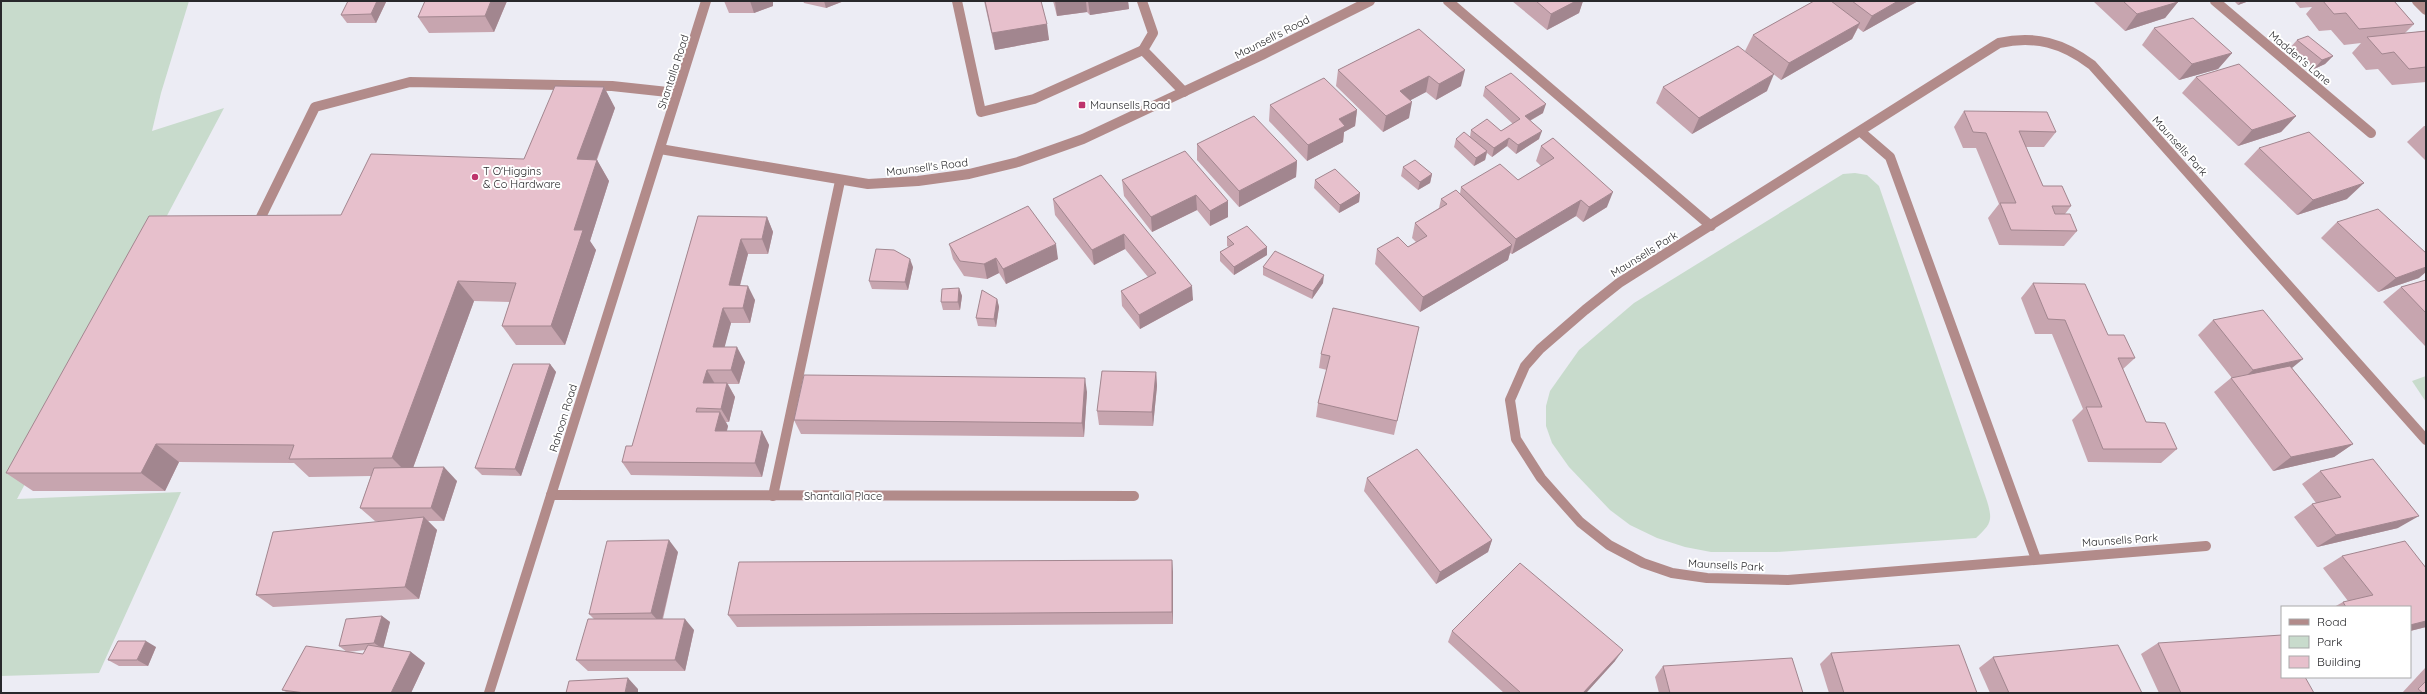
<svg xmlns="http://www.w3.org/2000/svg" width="2427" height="694" font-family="Quicksand,sans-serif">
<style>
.green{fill:#c8dbcc}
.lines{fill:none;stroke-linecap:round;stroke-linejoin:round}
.minor{stroke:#b28b8a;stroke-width:10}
.wall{fill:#c7a5af;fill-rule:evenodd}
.shaded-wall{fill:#a2868f}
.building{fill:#e7c0cc;stroke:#a2868f}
.poi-dot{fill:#be346c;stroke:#fff;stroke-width:1.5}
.labels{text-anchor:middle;stroke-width:4;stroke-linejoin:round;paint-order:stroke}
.street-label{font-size:11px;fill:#28282b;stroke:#fff}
.poi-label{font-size:11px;fill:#28282b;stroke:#fff;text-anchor:start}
</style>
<rect width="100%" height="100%" fill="#ececf4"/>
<g class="green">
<polygon points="1,1 189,1 161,93 152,131 224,108 17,499 181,492 99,673 1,676"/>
<path d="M1855,173L1867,175L1879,186L1987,501C1993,521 1991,524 1976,538L1777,552H1711L1685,547L1657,538L1630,525L1610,510L1569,467L1552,443L1546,426V406L1550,391L1579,350L1600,332L1634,303L1843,174Z"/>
<polygon points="2426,376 2426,402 2412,381"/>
</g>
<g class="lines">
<g class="minor">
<polyline points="957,1 981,112 1034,99 1143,50 1184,92"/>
<polyline points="1142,1 1153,33 1143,50"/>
<polyline points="1448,1 1711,226"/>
<polyline points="2215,1 2371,133"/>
<polyline points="2417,1 2426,10"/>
<polyline points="1861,132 1890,157 2036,559"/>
<polyline points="660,149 868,184 918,181 969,174 1018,162 1083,139 1262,55 1370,1"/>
<polyline points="260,219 315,107 410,82 612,86 677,93"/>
<polyline points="551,495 1134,496"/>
<polyline points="773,496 840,181"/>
<path d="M2206,546L1788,580L1707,578L1672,573L1643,563L1609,545L1580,522L1541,478L1516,439L1510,400L1525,366L1540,349L1585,310L1619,283L1999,43C2035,35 2063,43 2092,65L2426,440"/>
<polyline points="489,693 706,1"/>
</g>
</g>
<g class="wall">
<polygon points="348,1 507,1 494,32 429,33 418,17 425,1 386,2 376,23 347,23 341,15"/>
<polygon points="724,1 773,1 773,6 754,13 729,13"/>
<polygon points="803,1 844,1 826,8 804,3"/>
<polygon points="984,1 1041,1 1049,40 995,50"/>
<polygon points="1053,1 1128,1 1129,9 1090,15 1087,12 1057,16"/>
<polygon points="1512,1 1583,1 1579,13 1547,30"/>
<polygon points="1814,1 1918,1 1863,32 1858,28 1852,39 1781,80 1745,51 1753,35"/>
<polygon points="2093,1 2177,1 2178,2 2165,18 2125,31"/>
<polygon points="2234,1 2249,1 2238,5"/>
<polygon points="2294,1 2394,1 2414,24 2405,33 2426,31 2426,82 2392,85 2378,69 2366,70 2352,53 2361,43 2344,45 2331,30 2319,31 2306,14 2312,7 2300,8"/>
<polygon points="2154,28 2232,53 2218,69 2179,80 2142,45"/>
<polygon points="1419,29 1461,86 1436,100 1426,92 1410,100 1409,118 1383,132 1336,86 1338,70"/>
<polygon points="2297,40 2333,56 2325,64 2314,69 2289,49"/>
<polygon points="2196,77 2296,116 2281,132 2238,146 2182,93"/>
<polygon points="604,87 615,108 597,160 609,181 590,241 596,250 565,345 516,345 502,326 510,302 474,301 413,468 457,481 444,521 428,521 437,530 419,599 273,607 256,595 388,521 375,521 360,508 371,476 309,477 294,463 179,462 165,491 33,491 6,473 524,159"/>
<polygon points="1485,87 1543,113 1530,121 1539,139 1516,154 1507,146 1492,157 1487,153 1485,160 1474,166 1454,147 1456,139 1470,137 1471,130 1501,131 1513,124 1483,96"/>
<polygon points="1663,87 1767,91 1692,134 1656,103"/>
<polygon points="1270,105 1357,110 1355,126 1344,132 1343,142 1307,161 1269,121"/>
<polygon points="1964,111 2056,132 2044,147 2026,147 2043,186 2071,206 2065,214 2077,231 2064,246 1999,245 1988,218 1999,204 1976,148 1963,148 1954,127"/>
<polygon points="2424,126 2426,126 2426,161 2407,142"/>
<polygon points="1553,138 1607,207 1583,222 1576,216 1512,254 1510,253 1508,260 1420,312 1375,264 1377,249 1408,247 1416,242 1412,238 1415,223 1439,208 1441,199 1460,194 1461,187 1518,180 1541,166 1536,161 1541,146"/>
<polygon points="1197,144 1297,161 1296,177 1239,207 1197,160"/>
<polygon points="2259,148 2347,199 2297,215 2244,164"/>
<polygon points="1403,167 1432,174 1430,183 1418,190 1401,176"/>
<polygon points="1101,175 1193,300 1140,329 1122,306 1121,291 1148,277 1125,249 1094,265 1055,215 1053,199"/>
<polygon points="1122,180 1228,201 1228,217 1210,226 1197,210 1152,232 1124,196"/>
<polygon points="1315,180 1360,193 1359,202 1339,213 1314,188"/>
<polygon points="698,216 767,217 773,232 768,254 748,254 740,286 755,300 750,323 731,323 724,347 745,362 739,384 728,384 735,397 729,422 726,422 728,426 727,431 762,431 769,445 762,477 631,475 622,462 632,446"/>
<polygon points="2337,222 2419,278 2378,292 2321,238"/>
<polygon points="1227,237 1267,247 1267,255 1234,275 1220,261 1220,252 1229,247 1227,246"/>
<polygon points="949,244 1058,259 1006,284 999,273 987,279 964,276 953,259"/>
<polygon points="913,267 908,290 872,289 869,281"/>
<polygon points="1263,267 1323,283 1312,299 1263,275"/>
<polygon points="2426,280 2426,347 2383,302 2401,287"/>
<polygon points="2033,283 2108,335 2135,358 2123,369 2146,422 2177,449 2161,463 2088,462 2072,420 2083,409 2052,334 2035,334 2021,298"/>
<polygon points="959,288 962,296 960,310 943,310 941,302"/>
<polygon points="997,299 999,307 996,327 978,326 976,318"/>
<polygon points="2213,320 2292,368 2353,444 2334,457 2273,471 2214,392 2231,378 2232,378 2198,335"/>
<polygon points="1419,327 1394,435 1316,417 1318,403 1327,370 1319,368 1321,354"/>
<polygon points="550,364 556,372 521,476 482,475 475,468"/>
<polygon points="1156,372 1157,386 1153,426 1099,425 1097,411"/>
<polygon points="1087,392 1084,437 801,434 794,420"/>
<polygon points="2320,471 2398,528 2317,547 2294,517 2312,504 2316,503 2302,484"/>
<polygon points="1367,478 1492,540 1488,552 1436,584 1364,491"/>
<polygon points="678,552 663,619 694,630 685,671 588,671 576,660 594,619 589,614"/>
<polygon points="2342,556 2426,568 2426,627 2410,631 2410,607 2334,607 2343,602 2348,601 2323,568"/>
<polygon points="1173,572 1173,624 737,627 728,615"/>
<path d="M382,616L390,622L383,648L411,652L425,663L411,693H288L282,690L347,652L339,646ZM365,650L363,654L348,652Z"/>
<polygon points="1452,631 1615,661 1586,693 1504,693 1448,642"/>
<polygon points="2158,643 2314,693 2159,693 2141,654"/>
<polygon points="156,647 148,666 119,666 108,660"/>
<polygon points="1831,653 1977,693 1829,693 1820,664"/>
<polygon points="1993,657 2142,693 1990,693 1979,668"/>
<polygon points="1663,666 1803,693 1659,693 1655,677"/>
<polygon points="2426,667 2426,693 2402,693"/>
</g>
<g class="shaded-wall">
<polygon points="377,1 386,1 386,2 376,23 371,14"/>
<polygon points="491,1 507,1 494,32 485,16"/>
<polygon points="750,1 773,1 773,6 754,13"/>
<polygon points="824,1 844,1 826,8"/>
<polygon points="1055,1 1086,1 1087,12 1057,16"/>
<polygon points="1088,1 1128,1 1129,9 1090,15"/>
<polygon points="1575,1 1583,1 1579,13 1547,30 1551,14"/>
<polygon points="1898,1 1918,1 1863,32 1872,16"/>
<polygon points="2241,1 2249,1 2238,5"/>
<polygon points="2178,2 2165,18 2125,31 2137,14"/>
<polygon points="1860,23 1852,39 1781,80 1789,63"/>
<polygon points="1047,24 1049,40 995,50 992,33"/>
<polygon points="2232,53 2218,69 2179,80 2192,64"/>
<polygon points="2333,56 2325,64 2314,69 2322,60"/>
<polygon points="1465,70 1461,86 1436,100 1439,84"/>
<polygon points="1774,74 1767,91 1692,134 1699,118"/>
<polygon points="1429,76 1426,92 1398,107 1400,91"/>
<polygon points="604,87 615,108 589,180 577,159"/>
<polygon points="1412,102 1409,118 1383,132 1386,116"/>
<polygon points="1546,104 1543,113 1522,125 1525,116"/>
<polygon points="1357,110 1355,126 1344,132 1343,142 1307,161 1308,145 1339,119"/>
<polygon points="2296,116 2281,132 2238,146 2252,130"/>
<polygon points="1542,131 1539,139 1516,154 1518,145"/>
<polygon points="1509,138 1507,146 1492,157 1494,148"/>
<polygon points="1487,151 1485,160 1474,166 1476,158"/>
<polygon points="597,160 609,181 590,241 596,250 565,345 551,326 574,230"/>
<polygon points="1297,161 1296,177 1239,207 1239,191"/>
<polygon points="1432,174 1430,183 1418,190 1420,182"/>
<polygon points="2364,183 2347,199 2297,215 2313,200"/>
<polygon points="1613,192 1607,207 1583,222 1589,207"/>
<polygon points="1360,193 1359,202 1339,213 1340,205"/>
<polygon points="1196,195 1197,210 1152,232 1151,217"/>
<polygon points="1581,200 1576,216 1512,254 1516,239"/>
<polygon points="1228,201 1228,217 1210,226 1210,211"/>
<polygon points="767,217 773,232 768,254 762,239"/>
<polygon points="1124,234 1125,249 1094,265 1092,250"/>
<polygon points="741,239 748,254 736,300 729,285"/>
<polygon points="1056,244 1058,259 1006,284 1003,269"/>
<polygon points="1512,245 1508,260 1420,312 1423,297"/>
<polygon points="1267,247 1267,255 1234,275 1234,267"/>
<polygon points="996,258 999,273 987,279 984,264"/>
<polygon points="910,259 913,267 908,290 905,282"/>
<polygon points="2426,267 2426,272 2419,278 2378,292 2396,278"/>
<polygon points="1324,275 1323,283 1312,299 1313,291"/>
<polygon points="458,281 474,301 410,476 392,458"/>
<polygon points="748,286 755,300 750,323 743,308"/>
<polygon points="1192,286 1193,300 1140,329 1139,315"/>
<polygon points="959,288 962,296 960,310 958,302"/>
<polygon points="997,299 999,307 996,327 994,319"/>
<polygon points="723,308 731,323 721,361 713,347"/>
<polygon points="737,347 745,362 739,384 731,370"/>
<polygon points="2303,359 2286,373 2236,384 2253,370"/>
<polygon points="550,364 556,372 521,476 515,469"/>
<polygon points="707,370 715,384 703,383"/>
<polygon points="1156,372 1157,386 1153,426 1152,412"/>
<polygon points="1085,378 1087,392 1084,437 1082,423"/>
<polygon points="727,383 735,397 729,422 721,409"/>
<polygon points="720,412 728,426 723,444 715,431"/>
<polygon points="762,431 769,445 762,477 755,463"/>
<polygon points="156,444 179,462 165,491 141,473"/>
<polygon points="2353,444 2334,457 2273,471 2291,457"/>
<polygon points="444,467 457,481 444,521 431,508"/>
<polygon points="2419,516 2398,528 2317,547 2336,535"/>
<polygon points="424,517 437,530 419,599 405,587"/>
<polygon points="669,540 678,552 661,624 651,613"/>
<polygon points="1492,540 1488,552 1436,584 1440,572"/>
<polygon points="1172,560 1173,572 1173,624 1172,612"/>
<polygon points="382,616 390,622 383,649 374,643"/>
<polygon points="685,619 694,630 685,671 675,660"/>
<polygon points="2426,621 2426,627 2410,631 2410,625"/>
<polygon points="146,641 156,647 148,666 137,660"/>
<polygon points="1623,650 1615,661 1586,693 1583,693"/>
<polygon points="411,652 425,663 411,693 391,693"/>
<polygon points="628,678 638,689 638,693 625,693"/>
</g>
<g class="building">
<polygon points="348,1 377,1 371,14 341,15"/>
<polygon points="425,1 491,1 485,16 418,17"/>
<polygon points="985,1 1041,1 1047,24 992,33"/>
<polygon points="1536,1 1576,1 1551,14"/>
<polygon points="1814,1 1831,1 1860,23 1789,63 1753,35"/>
<polygon points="1852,1 1898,1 1872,16"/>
<polygon points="2123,1 2177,1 2178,2 2137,14"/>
<polygon points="2323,1 2394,1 2414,24 2359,29 2346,13 2334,14"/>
<polygon points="2193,18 2232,53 2192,64 2154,28"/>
<polygon points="1419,29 1465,70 1439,84 1429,76 1400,91 1412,102 1386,116 1338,70"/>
<polygon points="2426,31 2426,67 2409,69 2394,52 2382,54 2367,37"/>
<polygon points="2308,36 2333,56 2322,60 2297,40"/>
<polygon points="1738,46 1774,74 1699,118 1663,87"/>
<polygon points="2239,64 2296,116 2252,130 2196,77"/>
<polygon points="1511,73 1546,104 1525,116 1542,131 1518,145 1509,138 1494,148 1471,130 1487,119 1501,131 1520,119 1485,87"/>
<polygon points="1324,78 1357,110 1339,119 1345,126 1308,145 1270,105"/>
<polygon points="555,86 604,87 577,159 597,160 574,230 583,230 551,326 502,326 516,283 458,281 392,458 289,459 294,445 156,444 141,473 6,473 149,216 341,215 371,154 524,159"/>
<polygon points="1964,111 2047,112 2056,132 2019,131 2043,186 2062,186 2071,206 2052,206 2055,214 2070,214 2077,231 2011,230 2000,203 2016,203 1986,133 1973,132"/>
<polygon points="1254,116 1297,161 1239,191 1197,144"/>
<polygon points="1464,132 1487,151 1476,158 1456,139"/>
<polygon points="2309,132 2364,183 2313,200 2259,148"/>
<polygon points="1553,138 1613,192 1589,207 1581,200 1516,239 1461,187 1500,164 1518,180 1554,158 1541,146"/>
<polygon points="1185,151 1228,201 1210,211 1196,195 1151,217 1122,180"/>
<polygon points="1415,160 1432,174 1420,182 1403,167"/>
<polygon points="1335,169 1360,193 1340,205 1315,180"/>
<polygon points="1101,175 1192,286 1139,315 1121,291 1156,273 1124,234 1092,250 1053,199"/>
<polygon points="1456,190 1512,245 1423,297 1377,249 1398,237 1408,247 1427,236 1415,223 1447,204 1441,199"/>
<polygon points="1028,206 1056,244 1003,269 996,258 984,264 960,261 949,244"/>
<polygon points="2378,209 2426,253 2426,267 2396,278 2337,222"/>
<polygon points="698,216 767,217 762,239 741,239 729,285 748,286 743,308 723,308 713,347 737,347 731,370 707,370 703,383 727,383 721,409 697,408 696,412 720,412 715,431 762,431 755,463 622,462 626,446 632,446"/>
<polygon points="1247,226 1267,247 1234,267 1220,252 1234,244 1227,237"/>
<polygon points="876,249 894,250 910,259 905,282 869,281"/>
<polygon points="1275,251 1324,275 1313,291 1263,267"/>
<polygon points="2426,280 2426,313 2401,287"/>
<polygon points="2033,283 2085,284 2108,335 2124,335 2135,358 2118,358 2146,422 2165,423 2177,449 2103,449 2086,407 2102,407 2065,320 2048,319"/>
<polygon points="959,288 958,302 941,302 942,289"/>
<polygon points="982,290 997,299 994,319 976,318"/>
<polygon points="1333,308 1419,327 1397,421 1318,403 1330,356 1321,354"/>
<polygon points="2263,310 2303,359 2253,370 2213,320"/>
<polygon points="513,364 550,364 515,469 475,468"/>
<polygon points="2290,366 2353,444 2291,457 2231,378"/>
<polygon points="1102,371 1156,372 1152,412 1097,411"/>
<polygon points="804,375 1085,378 1082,423 794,420"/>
<polygon points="1417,449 1492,540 1440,572 1367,478"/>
<polygon points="2373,459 2419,516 2336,535 2312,504 2341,497 2320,471"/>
<polygon points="444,467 431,508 360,508 374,468"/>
<polygon points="424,517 405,587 256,595 273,532"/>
<polygon points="669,540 651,613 589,614 607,541"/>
<polygon points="2405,541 2426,568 2426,621 2410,625 2410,607 2346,607 2343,602 2373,595 2342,556"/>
<polygon points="1172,560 1172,612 728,615 739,562"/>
<polygon points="1520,563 1623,650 1583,693 1521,693 1452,631"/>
<polygon points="382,616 374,643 339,646 346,619"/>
<polygon points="588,619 685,619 675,660 576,660"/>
<polygon points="2282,635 2282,677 2305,677 2314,693 2181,693 2158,643"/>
<polygon points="118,641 146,641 137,660 108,660"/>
<polygon points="368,645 411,652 391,693 305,693 282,690 306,646 363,654"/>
<polygon points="1959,645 1977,693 1844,693 1831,653"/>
<polygon points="2118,645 2142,693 2009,693 1993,657"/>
<polygon points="1792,658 1803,693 1670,693 1663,666"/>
<polygon points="628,678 625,693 566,693 569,681"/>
<polygon points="2426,681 2426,693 2423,693 2418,689"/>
</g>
<g class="poi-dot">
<rect x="1078" y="101" width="8" height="8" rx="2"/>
<circle cx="475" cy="177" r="4"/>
</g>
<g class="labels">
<g class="street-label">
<text transform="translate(1272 37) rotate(-27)" y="4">Maunsell's Road</text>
<text transform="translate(2300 58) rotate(40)" y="4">Madden's Lane</text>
<text transform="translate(673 72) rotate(-72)" y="4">Shantalla Road</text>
<text transform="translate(2180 146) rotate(48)" y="4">Maunsells Park</text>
<text transform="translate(927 167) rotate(-7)" y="4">Maunsell's Road</text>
<text transform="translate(1644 254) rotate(-32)" y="4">Maunsells Park</text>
<text transform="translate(563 418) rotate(-73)" y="4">Rahoon Road</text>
<text x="843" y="500">Shantalla Place</text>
<text transform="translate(2120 540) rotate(-4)" y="4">Maunsells Park</text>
<text transform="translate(1726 565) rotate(3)" y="4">Maunsells Park</text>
</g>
<g class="poi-label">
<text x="1090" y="109">Maunsells Road</text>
<text x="483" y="175">T O'Higgins<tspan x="483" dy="13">&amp; Co Hardware</tspan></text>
</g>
</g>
<rect width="2427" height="694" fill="none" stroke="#28282b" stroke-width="4"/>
<rect x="2281" y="606" width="130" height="72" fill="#ffffff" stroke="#a9a9aa"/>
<rect x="2289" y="619" width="20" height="6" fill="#b28b8a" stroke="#a9a9aa"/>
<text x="2317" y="626" font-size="12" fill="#28282b">Road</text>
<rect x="2289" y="636" width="20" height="12" fill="#c8dbcc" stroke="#a9a9aa"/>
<text x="2317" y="646" font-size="12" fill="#28282b">Park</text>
<rect x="2289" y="656" width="20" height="12" fill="#e7c0cc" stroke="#a9a9aa"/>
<text x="2317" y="666" font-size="12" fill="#28282b">Building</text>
</svg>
